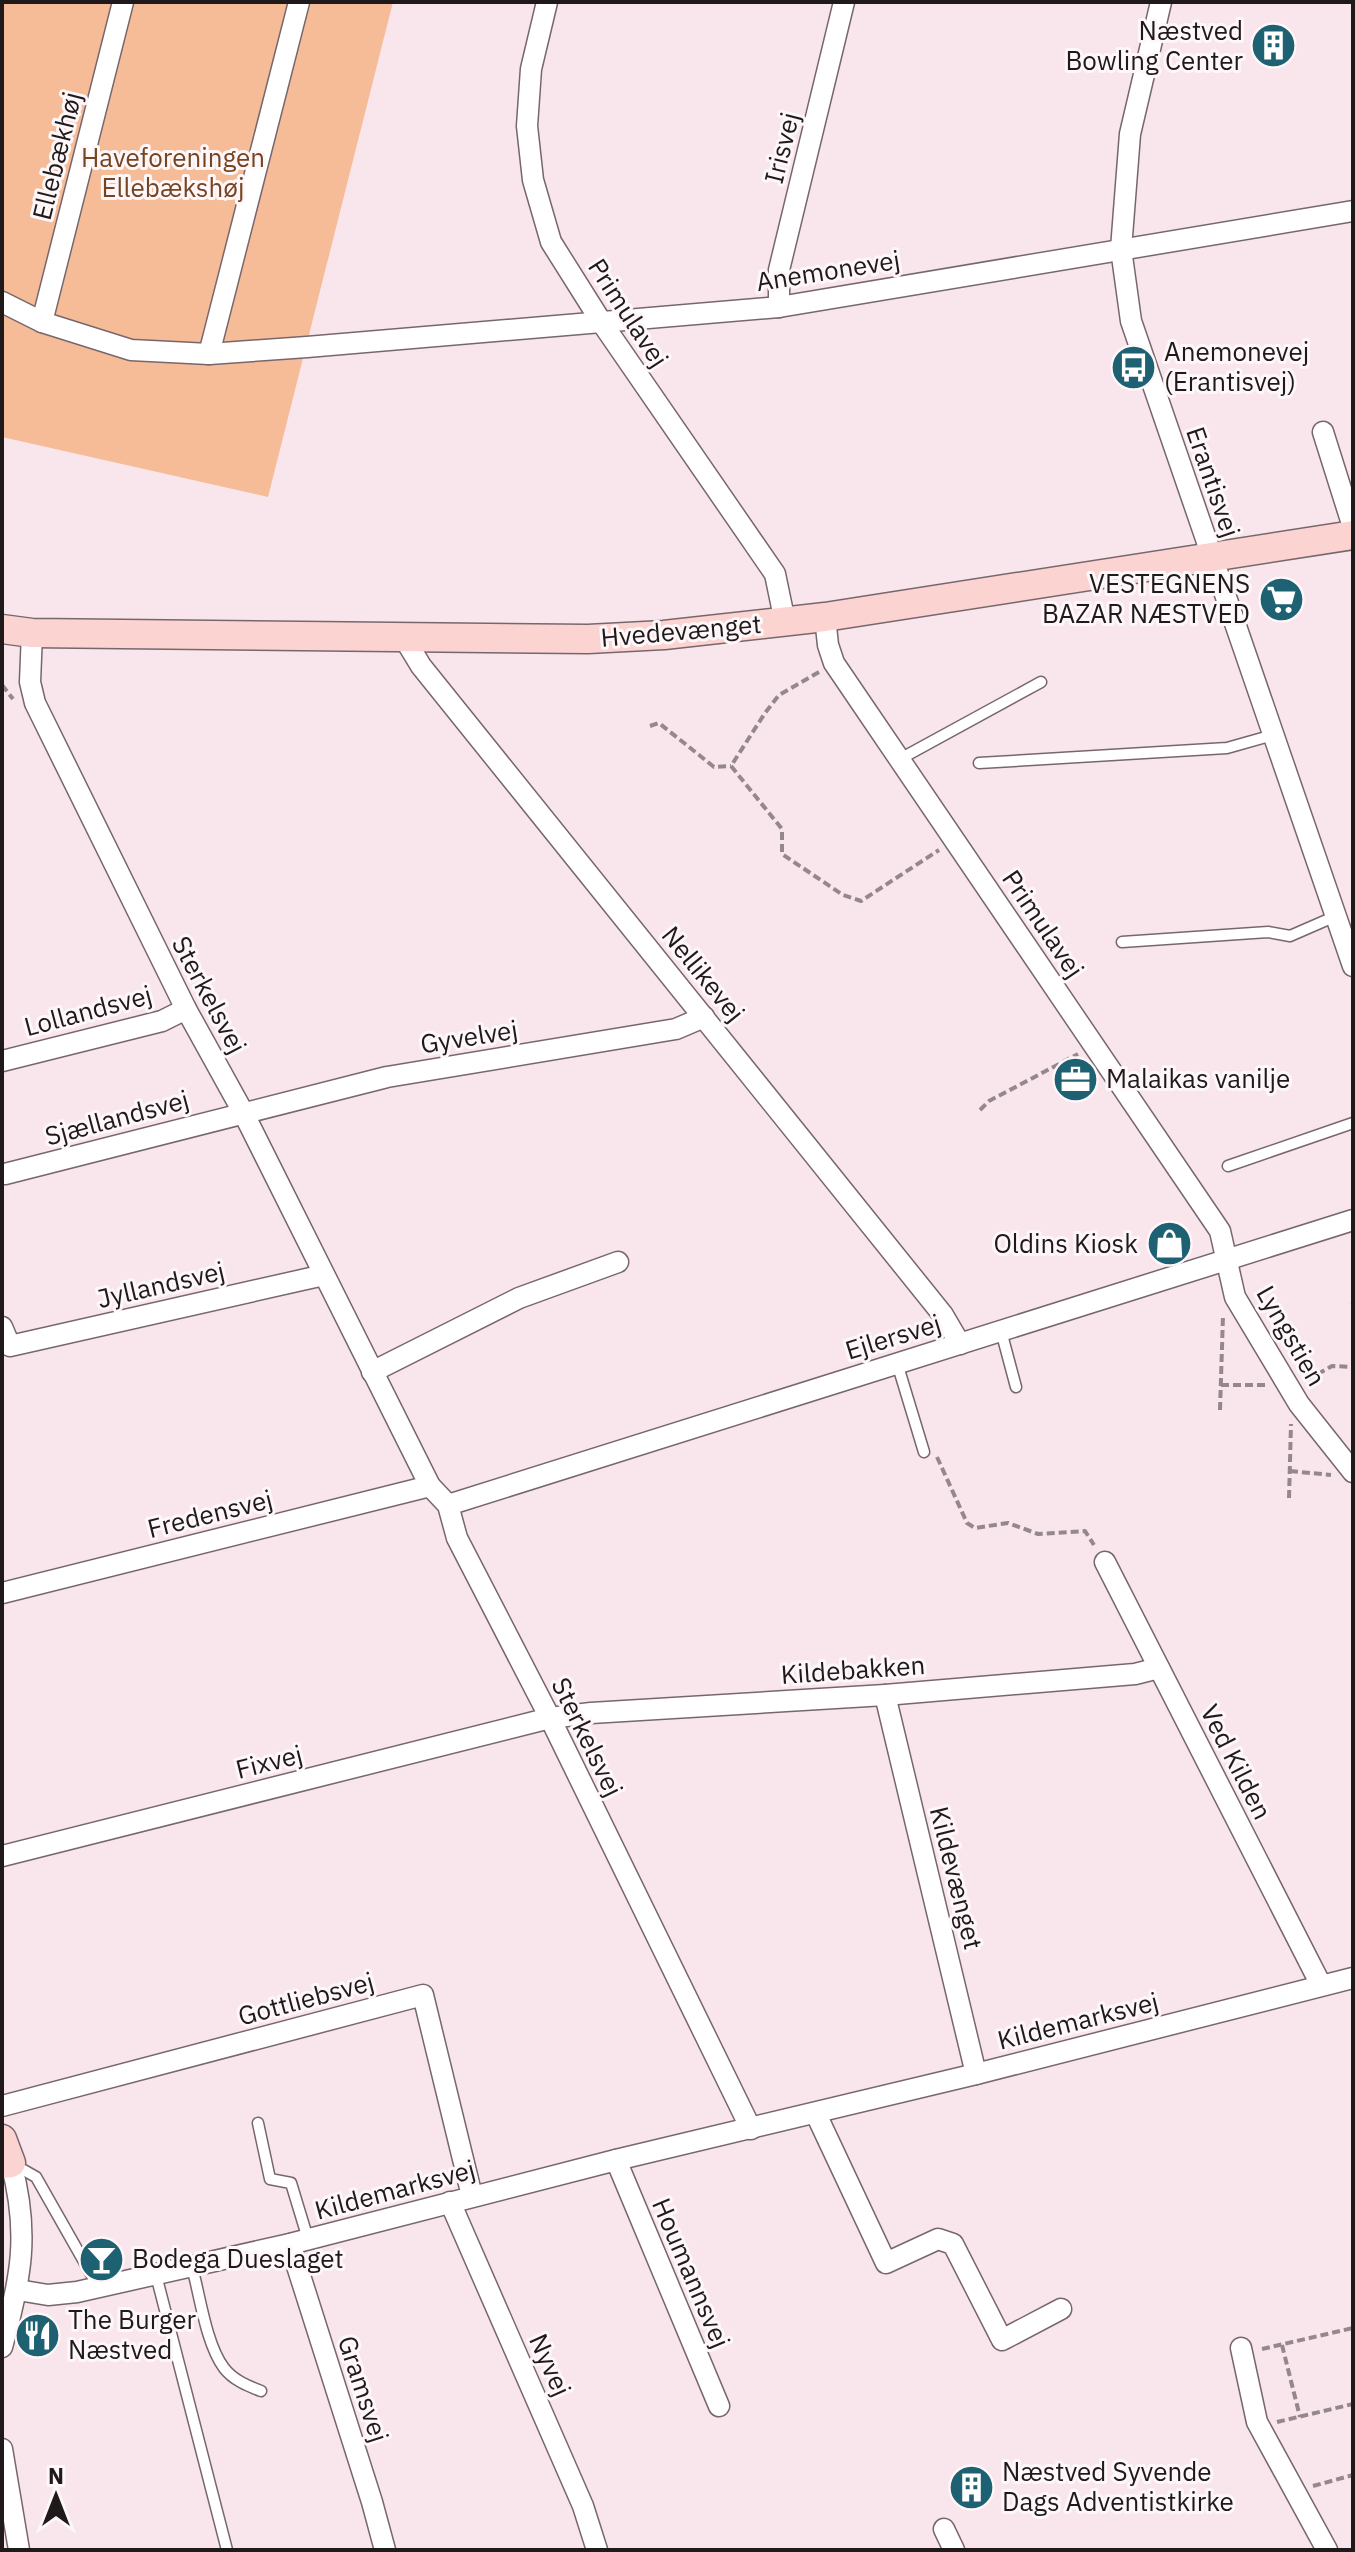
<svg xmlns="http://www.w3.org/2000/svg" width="1355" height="2552" font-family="'IBM Plex Sans',sans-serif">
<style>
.green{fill:#f6bc98}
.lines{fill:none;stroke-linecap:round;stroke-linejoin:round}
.lane-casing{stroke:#77676c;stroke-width:13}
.street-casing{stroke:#77676c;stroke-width:23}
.secondary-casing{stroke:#77676c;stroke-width:31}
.path{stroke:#95888b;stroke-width:4;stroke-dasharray:8 4;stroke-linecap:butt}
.lane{stroke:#fff;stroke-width:10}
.street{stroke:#fff;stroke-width:20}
.secondary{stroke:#fbd3d1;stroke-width:28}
.labels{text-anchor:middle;stroke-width:6;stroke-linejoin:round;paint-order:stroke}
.poi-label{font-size:26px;fill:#1f191a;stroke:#fef7f9;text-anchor:start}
.street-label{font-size:26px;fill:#1f191a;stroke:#fef7f9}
.park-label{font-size:26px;fill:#764420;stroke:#fef7f9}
</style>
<rect width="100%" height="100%" fill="#f9e6ec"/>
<polygon class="green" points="2,2 393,2 268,497 2,437"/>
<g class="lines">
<defs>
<g id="lane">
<polyline points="900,759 1041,682"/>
<polyline points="979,763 1227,748 1273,735"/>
<polyline points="1122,942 1268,932 1290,936 1336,916"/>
<polyline points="1228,1166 1353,1123"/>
<polyline points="1001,1331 1016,1387"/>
<polyline points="897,1363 924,1452"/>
<polyline points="258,2123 270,2179 291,2183 308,2239"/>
<polyline points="13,2164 36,2177 99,2288"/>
<path d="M192,2267C200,2296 206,2344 224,2368C233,2380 248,2386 261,2391"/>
<polyline points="156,2275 227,2550"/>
</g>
<g id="street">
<polyline points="547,2 531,69 527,126 533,180 551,242 602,323 775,574 785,622"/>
<polyline points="1161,2 1130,134 1121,249 1131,321 1353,966"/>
<polyline points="2,302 42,322 131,350 209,354 307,347 779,307 1353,211"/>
<polyline points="779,307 779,270 844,2"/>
<polyline points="42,322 123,2"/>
<polyline points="209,354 299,2"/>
<polyline points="1323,432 1353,527"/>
<polyline points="825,617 828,645 834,663 1220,1231 1235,1297 1299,1404 1353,1472"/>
<polyline points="32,633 30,682 35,703 186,1009 243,1112 430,1486 448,1505 457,1538 550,1718 751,2129"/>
<polyline points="404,638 421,666 943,1315 960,1344"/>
<polyline points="2,1061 162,1021 186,1009"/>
<polyline points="5,1174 387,1077 676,1029 704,1017"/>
<polyline points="2,1327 10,1346 324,1275"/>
<polyline points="372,1372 519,1298 618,1262"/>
<polyline points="448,1505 1353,1220"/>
<polyline points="1105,1562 1321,1985"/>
<polyline points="2,1593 430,1486"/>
<polyline points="885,1695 976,2074"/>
<polyline points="2,1856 550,1718 591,1713 885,1695 1135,1674 1159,1668"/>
<polyline points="2,2106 423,1995 472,2196"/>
<polyline points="816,2114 886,2263 938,2239 953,2244 1002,2340 1061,2309"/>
<polyline points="616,2160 719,2406"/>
<polyline points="450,2202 583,2506 597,2550"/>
<polyline points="290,2244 372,2502 385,2550"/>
<polyline points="18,2290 48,2295 77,2292 290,2244 616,2160 976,2074 1353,1978"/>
<path d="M2,2347C21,2279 30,2233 11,2163"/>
<polyline points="1241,2348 1257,2422 1327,2550"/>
<polyline points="2,2449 19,2550"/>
<polyline points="944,2529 954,2550"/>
</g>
<g id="secondary">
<polyline points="2,629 32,633 588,639 664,635 825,617 1353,535"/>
<polyline points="2,2139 11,2163 2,2164"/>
</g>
</defs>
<use href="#lane" class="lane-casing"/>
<use href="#street" class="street-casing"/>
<use href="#secondary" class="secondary-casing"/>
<g class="path">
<polyline points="819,672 779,695 765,713 731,766 782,829 782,854 843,895 861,901 939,850"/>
<polyline points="2,685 13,699"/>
<polyline points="650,726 659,723 714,767 731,766"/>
<polyline points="980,1110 989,1101 1078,1054"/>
<polyline points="1352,1305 1353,1304"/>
<polyline points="1307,1380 1332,1366 1353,1367"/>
<polyline points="1221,1385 1266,1385"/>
<polyline points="1220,1410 1223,1316"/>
<polyline points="937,1457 967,1523 975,1528 1008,1523 1038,1534 1085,1531 1094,1545"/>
<polyline points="1290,1471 1331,1475"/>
<polyline points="1289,1498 1291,1424"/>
<polyline points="1282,2345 1300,2417"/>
<polyline points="1262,2349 1353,2328"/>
<polyline points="1277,2422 1353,2404"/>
<polyline points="1313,2486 1353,2475"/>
</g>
<use href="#lane" class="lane"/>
<use href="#street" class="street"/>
<use href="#secondary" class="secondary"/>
</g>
<defs>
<symbol id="building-disc" viewBox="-11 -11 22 22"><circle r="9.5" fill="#1d6173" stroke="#fef7f9"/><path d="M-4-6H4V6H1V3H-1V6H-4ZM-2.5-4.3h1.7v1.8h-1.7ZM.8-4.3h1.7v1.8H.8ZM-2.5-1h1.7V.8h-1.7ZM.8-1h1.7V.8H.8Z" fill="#fff"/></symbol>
<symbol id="bus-disc" viewBox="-11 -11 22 22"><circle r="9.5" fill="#1d6173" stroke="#fef7f9"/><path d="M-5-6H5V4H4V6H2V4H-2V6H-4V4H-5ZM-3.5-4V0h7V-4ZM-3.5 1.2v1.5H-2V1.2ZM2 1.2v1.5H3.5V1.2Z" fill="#fff"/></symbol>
<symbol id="supermarket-disc" viewBox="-11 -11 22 22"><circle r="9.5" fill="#1d6173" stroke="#fef7f9"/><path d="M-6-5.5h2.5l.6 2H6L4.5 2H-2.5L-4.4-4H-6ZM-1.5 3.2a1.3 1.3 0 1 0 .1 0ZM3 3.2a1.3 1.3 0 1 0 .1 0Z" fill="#fff"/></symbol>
<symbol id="office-disc" viewBox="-11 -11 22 22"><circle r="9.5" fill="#1d6173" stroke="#fef7f9"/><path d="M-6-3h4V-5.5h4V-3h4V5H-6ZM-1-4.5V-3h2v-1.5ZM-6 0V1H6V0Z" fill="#fff"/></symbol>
<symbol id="shop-disc" viewBox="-11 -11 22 22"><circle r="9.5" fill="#1d6173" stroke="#fef7f9"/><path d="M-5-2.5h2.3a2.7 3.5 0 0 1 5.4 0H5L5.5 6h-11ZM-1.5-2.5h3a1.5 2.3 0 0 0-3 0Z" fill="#fff"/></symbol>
<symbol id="bar-disc" viewBox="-11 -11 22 22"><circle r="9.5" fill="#1d6173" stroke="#fef7f9"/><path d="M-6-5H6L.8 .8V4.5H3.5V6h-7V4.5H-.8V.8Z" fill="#fff"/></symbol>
<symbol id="restaurant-disc" viewBox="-11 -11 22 22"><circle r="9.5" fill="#1d6173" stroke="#fef7f9"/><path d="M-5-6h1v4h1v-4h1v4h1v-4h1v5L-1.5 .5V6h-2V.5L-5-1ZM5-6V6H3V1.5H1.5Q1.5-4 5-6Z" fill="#fff"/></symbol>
</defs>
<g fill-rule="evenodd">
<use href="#building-disc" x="1248" y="20" width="51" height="51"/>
<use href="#bus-disc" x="1108" y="342" width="51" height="51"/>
<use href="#supermarket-disc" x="1256" y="574" width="51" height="51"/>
<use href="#office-disc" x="1050" y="1054" width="51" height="51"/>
<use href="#shop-disc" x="1144" y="1218" width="51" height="51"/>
<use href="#bar-disc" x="76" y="2234" width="51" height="51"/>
<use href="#restaurant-disc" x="12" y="2310" width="51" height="51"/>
<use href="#building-disc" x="946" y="2462" width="51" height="51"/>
</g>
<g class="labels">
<g class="poi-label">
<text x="1243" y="40" text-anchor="end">Næstved<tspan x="1243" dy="30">Bowling Center</tspan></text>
<text x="1164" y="361">Anemonevej<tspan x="1164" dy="30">(Erantisvej)</tspan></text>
<text x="1250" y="593" text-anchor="end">VESTEGNENS<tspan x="1250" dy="30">BAZAR NÆSTVED</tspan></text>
<text x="1106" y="1088">Malaikas vanilje</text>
<text x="1138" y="1253" text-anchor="end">Oldins Kiosk</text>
<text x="132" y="2268">Bodega Dueslaget</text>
<text x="68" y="2329">The Burger<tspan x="68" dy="30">Næstved</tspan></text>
<text x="1002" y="2481">Næstved Syvende<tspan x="1002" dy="30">Dags Adventistkirke</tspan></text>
</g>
<g class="street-label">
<text transform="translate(782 148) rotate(-76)" y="9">Irisvej</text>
<text transform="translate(57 156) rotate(-76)" y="9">Ellebækhøj</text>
<text transform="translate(828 271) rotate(-9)" y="9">Anemonevej</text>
<text transform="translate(628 313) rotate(57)" y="9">Primulavej</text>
<text transform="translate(1213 482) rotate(71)" y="9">Erantisvej</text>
<text transform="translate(681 631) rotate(-5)" y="9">Hvedevænget</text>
<text transform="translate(1043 924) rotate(56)" y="9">Primulavej</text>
<text transform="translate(703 974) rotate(51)" y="9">Nellikevej</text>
<text transform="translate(209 995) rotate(62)" y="9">Sterkelsvej</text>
<text transform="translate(88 1011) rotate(-15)" y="9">Lollandsvej</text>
<text transform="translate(469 1037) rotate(-9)" y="9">Gyvelvej</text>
<text transform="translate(117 1118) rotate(-15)" y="9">Sjællandsvej</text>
<text transform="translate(161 1285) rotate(-13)" y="9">Jyllandsvej</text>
<text transform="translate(1291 1336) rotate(60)" y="9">Lyngstien</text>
<text transform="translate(893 1337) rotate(-17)" y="9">Ejlersvej</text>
<text transform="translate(210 1514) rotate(-14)" y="9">Fredensvej</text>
<text transform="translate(853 1670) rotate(-4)" y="9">Kildebakken</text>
<text transform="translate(587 1737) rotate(64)" y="9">Sterkelsvej</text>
<text transform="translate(269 1762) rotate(-14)" y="9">Fixvej</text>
<text transform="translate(1236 1762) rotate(63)" y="9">Ved Kilden</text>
<text transform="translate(956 1878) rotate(76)" y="9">Kildevænget</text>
<text transform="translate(306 1999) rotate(-15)" y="9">Gottliebsvej</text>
<text transform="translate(1078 2021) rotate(-14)" y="9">Kildemarksvej</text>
<text transform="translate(395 2190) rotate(-15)" y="9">Kildemarksvej</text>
<text transform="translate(691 2273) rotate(67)" y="9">Houmannsvej</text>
<text transform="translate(550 2365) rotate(66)" y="9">Nyvej</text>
<text transform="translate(363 2389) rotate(72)" y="9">Gramsvej</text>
</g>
<g class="park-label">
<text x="173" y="167">Haveforeningen<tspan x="173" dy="30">Ellebækshøj</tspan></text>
</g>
</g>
<rect width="1355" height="2552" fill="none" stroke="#1f191a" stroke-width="8"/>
<g transform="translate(56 2496)" stroke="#fef7f9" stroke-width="6" paint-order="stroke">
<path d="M0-6L14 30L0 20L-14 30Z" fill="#1f191a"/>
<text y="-12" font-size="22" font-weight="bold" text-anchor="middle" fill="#1f191a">N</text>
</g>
</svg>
